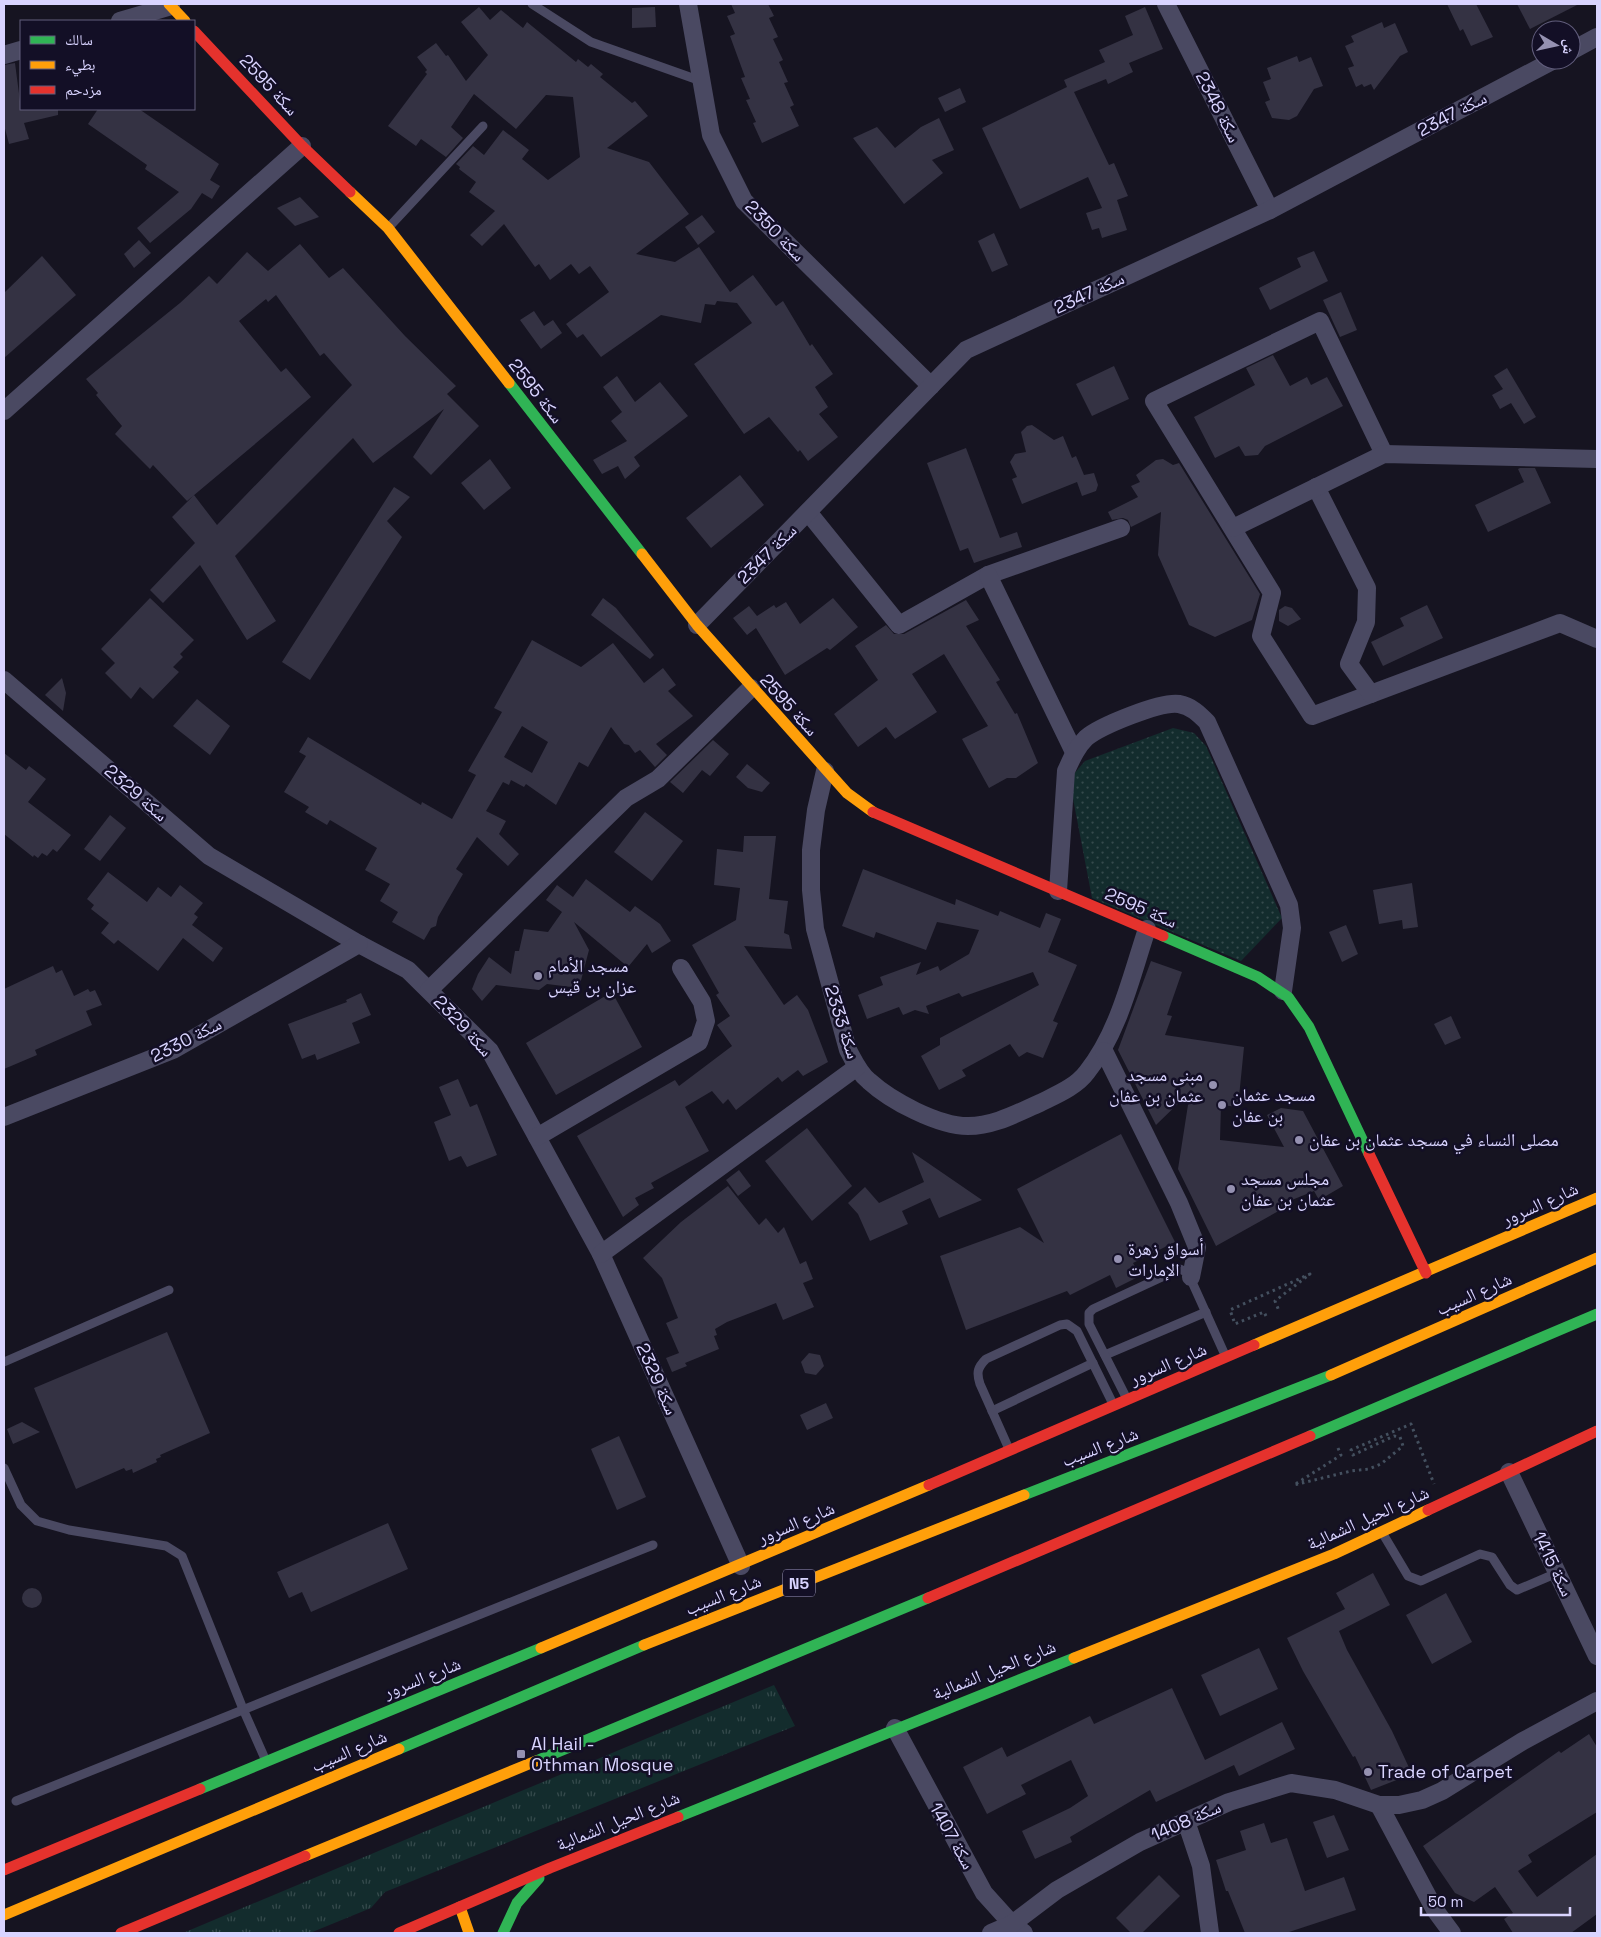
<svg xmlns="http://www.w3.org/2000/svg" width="1601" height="1937" font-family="'Space Grotesk','Noto Naskh Arabic',sans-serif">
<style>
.grass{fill:url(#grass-tufts)}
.park{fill:url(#park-dots)}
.building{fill:#343243;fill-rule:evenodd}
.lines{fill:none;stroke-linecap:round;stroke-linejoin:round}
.path{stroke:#44505f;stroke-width:3;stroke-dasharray:2.5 4;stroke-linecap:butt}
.lane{stroke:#4a4962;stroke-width:9}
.street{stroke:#4a4962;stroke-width:18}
.fast{stroke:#30b455;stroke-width:11}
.slow{stroke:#ff9f0a;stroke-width:11}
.jam{stroke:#e5322d;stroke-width:11}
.poi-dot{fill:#9591b1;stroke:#130f26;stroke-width:2}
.labels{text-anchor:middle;stroke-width:5;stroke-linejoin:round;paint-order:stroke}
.shield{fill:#130f26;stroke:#9e99be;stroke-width:1}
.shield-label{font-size:16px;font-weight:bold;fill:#d9d4ff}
.street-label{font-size:18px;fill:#d9d4ff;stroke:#130f26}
.poi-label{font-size:18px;fill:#d9d4ff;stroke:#130f26;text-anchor:start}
</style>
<defs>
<pattern id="grass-tufts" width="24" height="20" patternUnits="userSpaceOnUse" patternTransform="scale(1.25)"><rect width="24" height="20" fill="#132c2d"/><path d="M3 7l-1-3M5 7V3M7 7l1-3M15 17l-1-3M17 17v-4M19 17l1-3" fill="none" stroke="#354a4c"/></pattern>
<pattern id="park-dots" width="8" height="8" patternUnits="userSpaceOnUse" patternTransform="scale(1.25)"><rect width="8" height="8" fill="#132c2d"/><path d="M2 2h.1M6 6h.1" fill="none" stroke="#354a4c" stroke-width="1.8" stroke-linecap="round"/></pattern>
</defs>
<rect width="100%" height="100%" fill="#161421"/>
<polygon class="grass" points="774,1685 795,1726 385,1892 371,1908 310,1933 183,1933"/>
<polygon class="park" points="1173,728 1194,733 1206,746 1282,918 1241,961 1092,898 1071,788 1073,775 1085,761"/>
<g class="building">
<polygon points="731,4 768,4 774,16 769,18 778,37 773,39 783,60 779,62 788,82 784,83 794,105 790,107 799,126 762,143 753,123 756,122 746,100 750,99 741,78 745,77 730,36 735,34 727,16 735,13"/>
<polygon points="1447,4 1476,4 1493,37 1471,46 1463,29 1460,31"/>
<polygon points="1517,4 1579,4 1530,29"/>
<polygon points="479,7 490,20 501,10 523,28 527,22 576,62 578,59 588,67 591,64 603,74 600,77 632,103 635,101 648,116 607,148 649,162 689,214 636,254 675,262 699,247 730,292 753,275 776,306 783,301 810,346 812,344 833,374 815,387 828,407 819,414 838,437 808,461 800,450 798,452 769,417 744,434 694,364 752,323 737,303 717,301 715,305 705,304 701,323 661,315 601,357 583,334 577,338 566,324 609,292 590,266 579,274 571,264 550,280 539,264 535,267 504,224 482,246 470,235 495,211 469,192 476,182 459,169 460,167 456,164 473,146 484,155 503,130 529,150 522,159 548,180 580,157 573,97 546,95 516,129 474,94 451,127 463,138 446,157 421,139 416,146 388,126 427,74 425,72 427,70 417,57 436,43 446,56 448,55 466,81 488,55 461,22"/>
<polygon points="655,7 656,27 632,28 632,8"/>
<polygon points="1145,7 1163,49 1129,63 1133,72 1108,84 1106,79 1074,92 1109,165 1114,163 1128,196 1117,200 1127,230 1102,238 1099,228 1092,230 1086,213 1102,208 1088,177 1020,209 982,128 1067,87 1064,80 1105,62 1099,50 1133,35 1125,16"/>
<polygon points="1382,22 1384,28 1395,23 1408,52 1400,56 1374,90 1371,84 1364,87 1362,84 1356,87 1348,68 1354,66 1345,46 1354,42 1351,36"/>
<polygon points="1297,56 1299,62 1311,57 1323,86 1314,89 1297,116 1289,120 1272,118 1265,102 1270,100 1263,82 1271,79 1267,68"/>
<polygon points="15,63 21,109 58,109 58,115 24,123 29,139 9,144 4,125 4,65"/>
<polygon points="960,88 966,102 945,112 938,98"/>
<polygon points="98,109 139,109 219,164 210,180 220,186 212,199 202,193 191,209 150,243 137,228 179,192 145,169 147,165 88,124"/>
<polygon points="939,118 954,150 932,160 943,173 904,204 853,138 877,127 895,148 921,127"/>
<polygon points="300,197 319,217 295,226 277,208"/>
<polygon points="702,215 715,232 698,245 685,227"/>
<polygon points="994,233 1008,265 992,272 978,241"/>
<polygon points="139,240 151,253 134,268 124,254"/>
<polygon points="300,244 329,278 343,268 405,336 456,386 447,394 479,426 431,475 413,457 444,409 373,463 353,438 235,556 276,621 247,640 200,565 163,603 150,590 195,543 172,517 194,495 217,525 352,385 324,353 320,356 276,295 268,302 266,299 239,321 281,372 286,368 311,397 187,501 153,465 150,469 115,434 122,426 96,395 98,393 86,379 180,303 209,276 217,284 247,252 268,271"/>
<polygon points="1314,251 1328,281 1270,310 1259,288 1301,267 1297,258"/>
<polygon points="42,256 76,295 4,358 4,293"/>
<polygon points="1341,292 1357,330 1340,337 1323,300"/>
<polygon points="534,311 544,326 553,320 562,333 541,349 520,320"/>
<polygon points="1273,355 1290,386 1307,377 1311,385 1327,377 1343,406 1265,446 1258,455 1245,456 1239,446 1215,458 1194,417 1255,385 1246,368"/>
<polygon points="1114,366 1129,399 1092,416 1076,384"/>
<polygon points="1507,368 1536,417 1524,424 1511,403 1500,409 1492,395 1503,389 1494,376"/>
<polygon points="617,376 635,402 660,382 688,416 634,457 640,466 625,479 618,466 602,474 593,460 627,441 611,421 622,412 603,387"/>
<polygon points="1032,425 1054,440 1063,436 1072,458 1076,456 1084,475 1094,473 1098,485 1096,491 1082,496 1077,482 1022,504 1012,479 1017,477 1010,462 1015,454 1026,452 1021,432 1027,426"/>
<polygon points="966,448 1000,538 1017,532 1022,547 974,563 968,548 960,551 927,463"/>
<polygon points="490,459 511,488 484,510 461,483"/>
<polygon points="1163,459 1173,465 1179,463 1260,594 1252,620 1215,637 1189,625 1158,555 1161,512 1131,527 1128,520 1123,518 1112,520 1108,512 1138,497 1131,486 1140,482 1136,475 1156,460"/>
<polygon points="1520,468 1535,468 1551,503 1488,532 1475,505 1524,482 1518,469"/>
<polygon points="740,475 764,505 711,548 686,518"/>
<polygon points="394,487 410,497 387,521 402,537 310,680 282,662"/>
<polygon points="150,598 194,640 180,654 183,657 173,667 179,672 153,699 140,687 131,699 105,673 115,663 101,649"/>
<polygon points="603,598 616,608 654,655 650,659 591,615"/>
<polygon points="833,598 858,627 830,650 827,648 785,675 756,628 747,635 733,618 749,606 757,616 774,605 776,608 786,602 800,624"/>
<polygon points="966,600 979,620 966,626 1000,680 996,682 1015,714 1017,713 1038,763 1016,778 1007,778 989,788 962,739 988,726 944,654 912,674 937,712 895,739 886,727 858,747 834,714 878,680 855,646 886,625 894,634 904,634"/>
<polygon points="1427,605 1443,638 1383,666 1371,642 1404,626 1400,618"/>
<polygon points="1285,606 1292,608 1301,619 1288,626 1279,621 1279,610"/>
<path d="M532,640L581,667L613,643L644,683L663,668L676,685L668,691L693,716L656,744L667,755L655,767L640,750L635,753L629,745L624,744L611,727L588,767L579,762L556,805L526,784L524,787L511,780L509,785L503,782L486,811L506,821L499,834L519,854L508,866L477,837L456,869L463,874L438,917L436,926L431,928L424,940L392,922L398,912L380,901L390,884L365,870L377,848L330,820L327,825L305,812L309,807L284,792L306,756L299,752L308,737L421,805L422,802L452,819L476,775L468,771L502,712L494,708ZM522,726L548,742L532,773L504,757Z"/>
<polygon points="62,678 66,693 63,711 45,695"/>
<polygon points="197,699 230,726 210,755 173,726"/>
<polygon points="713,740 729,754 710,776 702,770 683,793 670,782"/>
<polygon points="4,753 26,770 29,766 46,779 28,802 71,835 57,852 53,849 47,856 42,853 38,858 34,855 33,857 4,834"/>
<polygon points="747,764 770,783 762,792 748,788 736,777"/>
<polygon points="645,812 683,841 652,881 614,852"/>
<polygon points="110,815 126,828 100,861 84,849"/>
<polygon points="744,836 776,836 769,899 788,901 784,933 789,935 792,949 744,946 784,1005 797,995 808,1010 828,1062 803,1076 798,1070 782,1082 778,1077 736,1110 728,1099 723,1104 712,1091 685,1107 709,1151 651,1183 654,1188 635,1198 639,1205 623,1217 577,1136 675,1080 679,1086 732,1046 717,1025 730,1016 716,995 719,993 692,945 736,920 740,888 714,885 717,849 743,852"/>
<polygon points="863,869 955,905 956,899 998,916 1000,911 1040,928 1046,913 1061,919 1048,952 1077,965 1053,1021 1058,1023 1043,1058 1027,1052 1019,1057 1010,1044 962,1070 966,1076 939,1090 921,1056 940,1045 940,1038 1039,985 1033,972 962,997 959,993 926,1006 929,1014 915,1010 903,1015 899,1007 867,1019 858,995 883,985 880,977 921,962 916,975 938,966 940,971 969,954 979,930 937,922 926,950 876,932 874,938 842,926"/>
<polygon points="108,872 147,902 158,887 171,897 180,885 203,903 194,914 198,917 192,925 223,948 213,962 183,938 158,971 118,940 114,944 101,933 109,923 91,909 94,905 87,899"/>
<polygon points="586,879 630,912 635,906 660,924 671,941 652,953 647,944 628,967 574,922 589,950 579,988 547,984 539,990 496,985 482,1001 472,989 478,974 489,957 511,974 515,951 519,951 524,929 548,932 562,912 546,900 557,885 573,897"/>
<polygon points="1412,883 1418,927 1403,929 1402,920 1379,924 1373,890"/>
<polygon points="1346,925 1358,954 1342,962 1329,932"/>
<polygon points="1151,961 1182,972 1167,1015 1172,1016 1165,1035 1244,1047 1238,1107 1221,1105 1220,1140 1284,1147 1267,1115 1281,1108 1303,1111 1343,1186 1319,1200 1314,1191 1282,1204 1284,1208 1216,1246 1178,1169 1190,1092 1156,1125 1118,1050"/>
<polygon points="53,966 56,973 62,970 74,996 88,989 90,992 95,990 102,1005 86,1011 92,1025 35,1050 37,1055 4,1069 4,989"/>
<polygon points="612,992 642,1047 556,1095 526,1043"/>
<polygon points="361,993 371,1015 352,1023 360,1043 317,1060 315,1054 302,1059 288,1024 347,1002 346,1000"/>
<polygon points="1451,1016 1461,1038 1445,1045 1434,1024"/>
<polygon points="458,1079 470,1107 477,1104 497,1155 467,1167 461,1156 449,1161 434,1122 451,1115 439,1087"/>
<polygon points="807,1128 852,1186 812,1221 765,1161"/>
<polygon points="1121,1134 1175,1242 1133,1263 1140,1276 1116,1288 1110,1275 1070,1295 1067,1291 966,1330 940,1256 1020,1227 1044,1243 1017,1189"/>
<polygon points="912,1152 982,1200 939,1218 930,1198 902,1211 908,1224 870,1241 858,1214 848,1203 865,1187 879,1203 924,1182"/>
<polygon points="739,1170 751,1186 738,1196 726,1180"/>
<polygon points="728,1186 759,1225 766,1218 778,1233 784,1227 800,1264 806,1261 813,1279 803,1283 814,1307 783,1320 776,1303 727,1322 715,1329 717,1335 714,1336 719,1349 685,1363 687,1366 672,1372 666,1358 679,1353 666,1323 678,1318 662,1278 643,1258 681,1222"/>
<polygon points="167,1332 210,1433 160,1455 161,1457 156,1459 157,1462 133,1473 132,1469 126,1471 124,1468 76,1489 34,1388"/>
<polygon points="809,1353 820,1355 824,1366 816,1375 805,1373 801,1362"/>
<polygon points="826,1403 833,1418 807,1430 800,1415"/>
<polygon points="22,1422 40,1432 13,1444 7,1429"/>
<polygon points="619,1436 646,1497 617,1510 591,1449"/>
<polygon points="388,1523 408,1569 311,1612 302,1592 289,1598 277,1572"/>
<polygon points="1373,1573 1390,1605 1339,1631 1347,1650 1392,1731 1412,1774 1371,1790 1355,1756 1353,1757 1303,1671 1287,1638 1345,1609 1336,1593"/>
<circle cx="32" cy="1598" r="10"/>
<polygon points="1446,1593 1472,1642 1432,1664 1406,1615"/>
<polygon points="1259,1648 1278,1689 1220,1716 1201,1675"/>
<polygon points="1172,1688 1205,1760 1282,1722 1295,1749 1239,1776 1234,1765 1156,1802 1150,1790 1070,1837 1072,1842 1035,1859 1022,1831 1070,1808 1088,1796 1071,1760 1021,1785 1026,1794 987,1814 963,1767 1002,1747 1007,1757 1090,1716 1094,1724"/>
<polygon points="1589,1734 1597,1747 1597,1812 1528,1855 1532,1862 1518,1871 1537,1897 1597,1854 1597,1914 1571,1933 1513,1933 1504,1919 1513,1913 1495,1887 1474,1902 1455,1893 1423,1846 1559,1751 1561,1753"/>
<polygon points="1334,1815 1349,1850 1327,1858 1313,1822"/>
<polygon points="1264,1823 1271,1843 1287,1838 1305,1891 1344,1877 1356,1910 1286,1933 1245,1933 1228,1891 1226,1891 1216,1860 1246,1850 1240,1831"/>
<polygon points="1159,1875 1180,1896 1142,1933 1131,1933 1116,1918"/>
</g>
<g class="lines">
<g class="path">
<polyline points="1266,1316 1264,1312 1235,1324 1230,1310 1310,1274 1275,1301 1279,1311"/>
<polyline points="1338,1448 1341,1455 1294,1485 1351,1471 1369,1469 1381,1464 1403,1446 1400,1437 1394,1436 1353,1455 1351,1450 1411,1424 1434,1484"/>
</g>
<g class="lane">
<polyline points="532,4 591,42 701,81"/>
<polyline points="390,226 483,126"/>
<polyline points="1105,1355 1206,1312"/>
<polyline points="4,1362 169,1290"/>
<polyline points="1127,1399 1089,1324 1089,1313 1093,1309 1175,1271 1180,1269 1188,1273 1225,1355"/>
<polyline points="992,1411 1093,1363"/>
<path d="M1009,1449L980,1384C976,1372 978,1367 986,1359L1060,1325L1067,1324L1077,1331L1113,1404"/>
<polyline points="4,1468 21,1505 37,1521 69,1530 166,1546 182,1556 243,1709 266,1761"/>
<polyline points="1383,1534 1408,1576 1421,1581 1480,1554 1492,1557 1510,1585 1517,1590 1557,1573"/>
<polyline points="16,1801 653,1545"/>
</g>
<g class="street">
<polyline points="688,4 711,135 744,201 931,386"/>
<polyline points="1166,4 1270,210"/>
<polyline points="120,21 171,6"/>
<polyline points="1571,51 1597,37"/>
<polyline points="4,55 21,50"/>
<polyline points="4,411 302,146"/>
<polyline points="1384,454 1320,321 1154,401 1272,593 1261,636 1312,716 1560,623 1597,639"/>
<polyline points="1316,487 1367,588 1366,622 1349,664 1371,694"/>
<polyline points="808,512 899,625 988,575 1121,528"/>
<polyline points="1233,528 1384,454 1597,459"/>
<polyline points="988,575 1074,752"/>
<polyline points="697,625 966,350 1270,210 1554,60"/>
<polyline points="4,680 209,856 359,944 408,970 490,1051 601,1254 741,1566"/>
<path d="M825,771L816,810L811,850V890L815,929L848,1050C854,1061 859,1073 869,1081C891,1101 938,1126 968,1126C994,1126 1017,1113 1040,1103C1056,1095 1076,1087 1087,1072C1119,1032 1131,977 1147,929"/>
<path d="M1058,891L1066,771C1072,758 1076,748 1086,738C1100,726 1161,701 1179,704C1191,706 1199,714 1207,722L1289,905L1292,928L1283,991"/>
<polyline points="429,990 626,798 658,779 751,688"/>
<polyline points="1104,1051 1179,1203 1197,1247 1191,1277"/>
<polyline points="4,1117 173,1050 359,944"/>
<polyline points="537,1137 699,1042 706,1021 702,1002 681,968"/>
<polyline points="601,1254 857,1067"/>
<polyline points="1509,1472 1597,1656"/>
<polyline points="895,1728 984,1893 1012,1924 1024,1933"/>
<polyline points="1379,1805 1435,1910 1452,1933"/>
<polyline points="1186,1821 1201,1866 1210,1933"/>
<polyline points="991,1933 1012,1924 1057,1890 1140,1842 1229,1802 1291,1783 1335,1790 1379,1805 1399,1805 1422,1800 1442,1791 1523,1741 1597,1701"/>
</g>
<g class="fast">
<polyline points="509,383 642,554"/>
<polyline points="1163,936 1258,977 1288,997 1309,1027 1369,1154"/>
<polyline points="1310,1436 1597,1314"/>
<polyline points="1024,1495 1331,1375"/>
<polyline points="399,1749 644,1645"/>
<polyline points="536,1761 928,1598"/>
<polyline points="200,1789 541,1648"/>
<polyline points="678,1817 1074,1658"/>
<polyline points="503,1933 517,1903 539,1878"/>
</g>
<g class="slow">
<polyline points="169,4 185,21"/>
<polyline points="350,192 388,228 509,383"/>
<polyline points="642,554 697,625 847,793 873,812"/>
<polyline points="1254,1345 1597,1198"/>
<polyline points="1331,1375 1597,1258"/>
<polyline points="644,1645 1024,1495"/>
<polyline points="541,1648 929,1485"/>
<polyline points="1074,1658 1334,1554 1428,1510"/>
<polyline points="305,1856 536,1761"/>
<polyline points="460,1907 469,1933"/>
<polyline points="4,1915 399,1749"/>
</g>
<g class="jam">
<polyline points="194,31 302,146 350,192"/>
<polyline points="873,812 1163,936"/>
<polyline points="1369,1154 1426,1273"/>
<polyline points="929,1485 1254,1345"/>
<polyline points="1428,1510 1597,1431"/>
<polyline points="928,1598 1310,1436"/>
<polyline points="4,1870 200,1789"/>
<polyline points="121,1933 305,1856"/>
<polyline points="399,1933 550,1868 678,1817"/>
</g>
</g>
<g class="poi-dot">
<circle cx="538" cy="976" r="5"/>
<circle cx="1213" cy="1085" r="5"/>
<circle cx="1222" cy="1105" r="5"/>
<circle cx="1299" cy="1140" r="5"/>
<circle cx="1231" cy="1189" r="5"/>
<circle cx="1118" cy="1259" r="5"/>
<rect x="516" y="1749" width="10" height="10" rx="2.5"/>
<circle cx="1368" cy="1772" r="5"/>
</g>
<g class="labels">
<rect class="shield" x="783" y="1569.5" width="32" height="27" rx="4"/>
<g class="shield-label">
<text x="799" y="1589">N5</text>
</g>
<g class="street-label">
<text transform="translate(269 85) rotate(47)" y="6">سكة 2595</text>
<text transform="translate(1218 107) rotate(63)" y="6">سكة 2348</text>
<text transform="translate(1452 114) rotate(-28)" y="6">سكة 2347</text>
<text transform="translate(775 231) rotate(46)" y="6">سكة 2350</text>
<text transform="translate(1089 293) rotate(-25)" y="6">سكة 2347</text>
<text transform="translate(536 391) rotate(52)" y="6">سكة 2595</text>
<text transform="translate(767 554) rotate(-45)" y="6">سكة 2347</text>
<text transform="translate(789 705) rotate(48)" y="6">سكة 2595</text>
<text transform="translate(136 793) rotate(41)" y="6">سكة 2329</text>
<text transform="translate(1141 908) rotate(23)" y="6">سكة 2595</text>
<text transform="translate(842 1022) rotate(72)" y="6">سكة 2333</text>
<text transform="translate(463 1026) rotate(47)" y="6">سكة 2329</text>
<text transform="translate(186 1040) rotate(-27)" y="6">سكة 2330</text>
<text transform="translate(1540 1204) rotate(-24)" y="6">شارع السرور</text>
<text transform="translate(1474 1294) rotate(-24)" y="6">شارع السيب</text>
<text transform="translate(1168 1364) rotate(-23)" y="6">شارع السرور</text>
<text transform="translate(657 1379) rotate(66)" y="6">سكة 2329</text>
<text transform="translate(1100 1447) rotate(-21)" y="6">شارع السيب</text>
<text transform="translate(1368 1518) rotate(-24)" y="6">شارع الحيل الشمالية</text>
<text transform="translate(796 1523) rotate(-23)" y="6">شارع السرور</text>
<text transform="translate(1553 1564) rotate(64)" y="6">سكة 1415</text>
<text transform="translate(723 1595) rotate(-22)" y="6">شارع السيب</text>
<text transform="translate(994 1670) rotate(-22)" y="6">شارع الحيل الشمالية</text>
<text transform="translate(422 1678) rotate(-22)" y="6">شارع السرور</text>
<text transform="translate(349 1751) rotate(-23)" y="6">شارع السيب</text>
<text transform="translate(618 1821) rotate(-22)" y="6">شارع الحيل الشمالية</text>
<text transform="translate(1186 1821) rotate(-24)" y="6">سكة 1408</text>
<text transform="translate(952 1836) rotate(61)" y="6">سكة 1407</text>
</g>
<g class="poi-label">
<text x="548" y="972">مسجد الأمام<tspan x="548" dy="21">عزان بن قيس</tspan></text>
<text x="1203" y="1081" text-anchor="end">مبنى مسجد<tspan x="1203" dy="21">عثمان بن عفان</tspan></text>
<text x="1232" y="1101">مسجد عثمان<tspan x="1232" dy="21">بن عفان</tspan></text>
<text x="1309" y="1146">مصلى النساء في مسجد عثمان بن عفان</text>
<text x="1241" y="1185">مجلس مسجد<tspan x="1241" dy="21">عثمان بن عفان</tspan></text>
<text x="1128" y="1255">أسواق زهرة<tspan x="1128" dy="21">الإمارات</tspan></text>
<text x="531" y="1750">Al Hail -<tspan x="531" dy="21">Othman Mosque</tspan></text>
<text x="1378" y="1778">Trade of Carpet</text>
</g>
</g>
<rect width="1601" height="1937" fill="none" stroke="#d9d4ff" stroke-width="10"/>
<rect x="20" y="20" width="175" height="90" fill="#130f26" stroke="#625e7d"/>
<rect x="30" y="36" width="25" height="8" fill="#30b455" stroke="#625e7d"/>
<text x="65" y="45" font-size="15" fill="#d9d4ff">سالك</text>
<rect x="30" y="61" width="25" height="8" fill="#ff9f0a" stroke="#625e7d"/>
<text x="65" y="70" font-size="15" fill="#d9d4ff">بطيء</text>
<rect x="30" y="86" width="25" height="8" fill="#e5322d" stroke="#625e7d"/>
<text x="65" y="95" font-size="15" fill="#d9d4ff">مزدحم</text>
<g transform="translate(1556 45) rotate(99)"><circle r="24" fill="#130f26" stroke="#625e7d"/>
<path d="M0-4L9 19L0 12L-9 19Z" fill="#9591b1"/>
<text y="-8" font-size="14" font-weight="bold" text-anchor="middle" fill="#d9d4ff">ش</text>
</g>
<path d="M1421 1907v8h149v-8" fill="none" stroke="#d9d4ff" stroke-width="2.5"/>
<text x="1428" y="1907" font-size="15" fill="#d9d4ff" stroke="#130f26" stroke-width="4" paint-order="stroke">50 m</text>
</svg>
